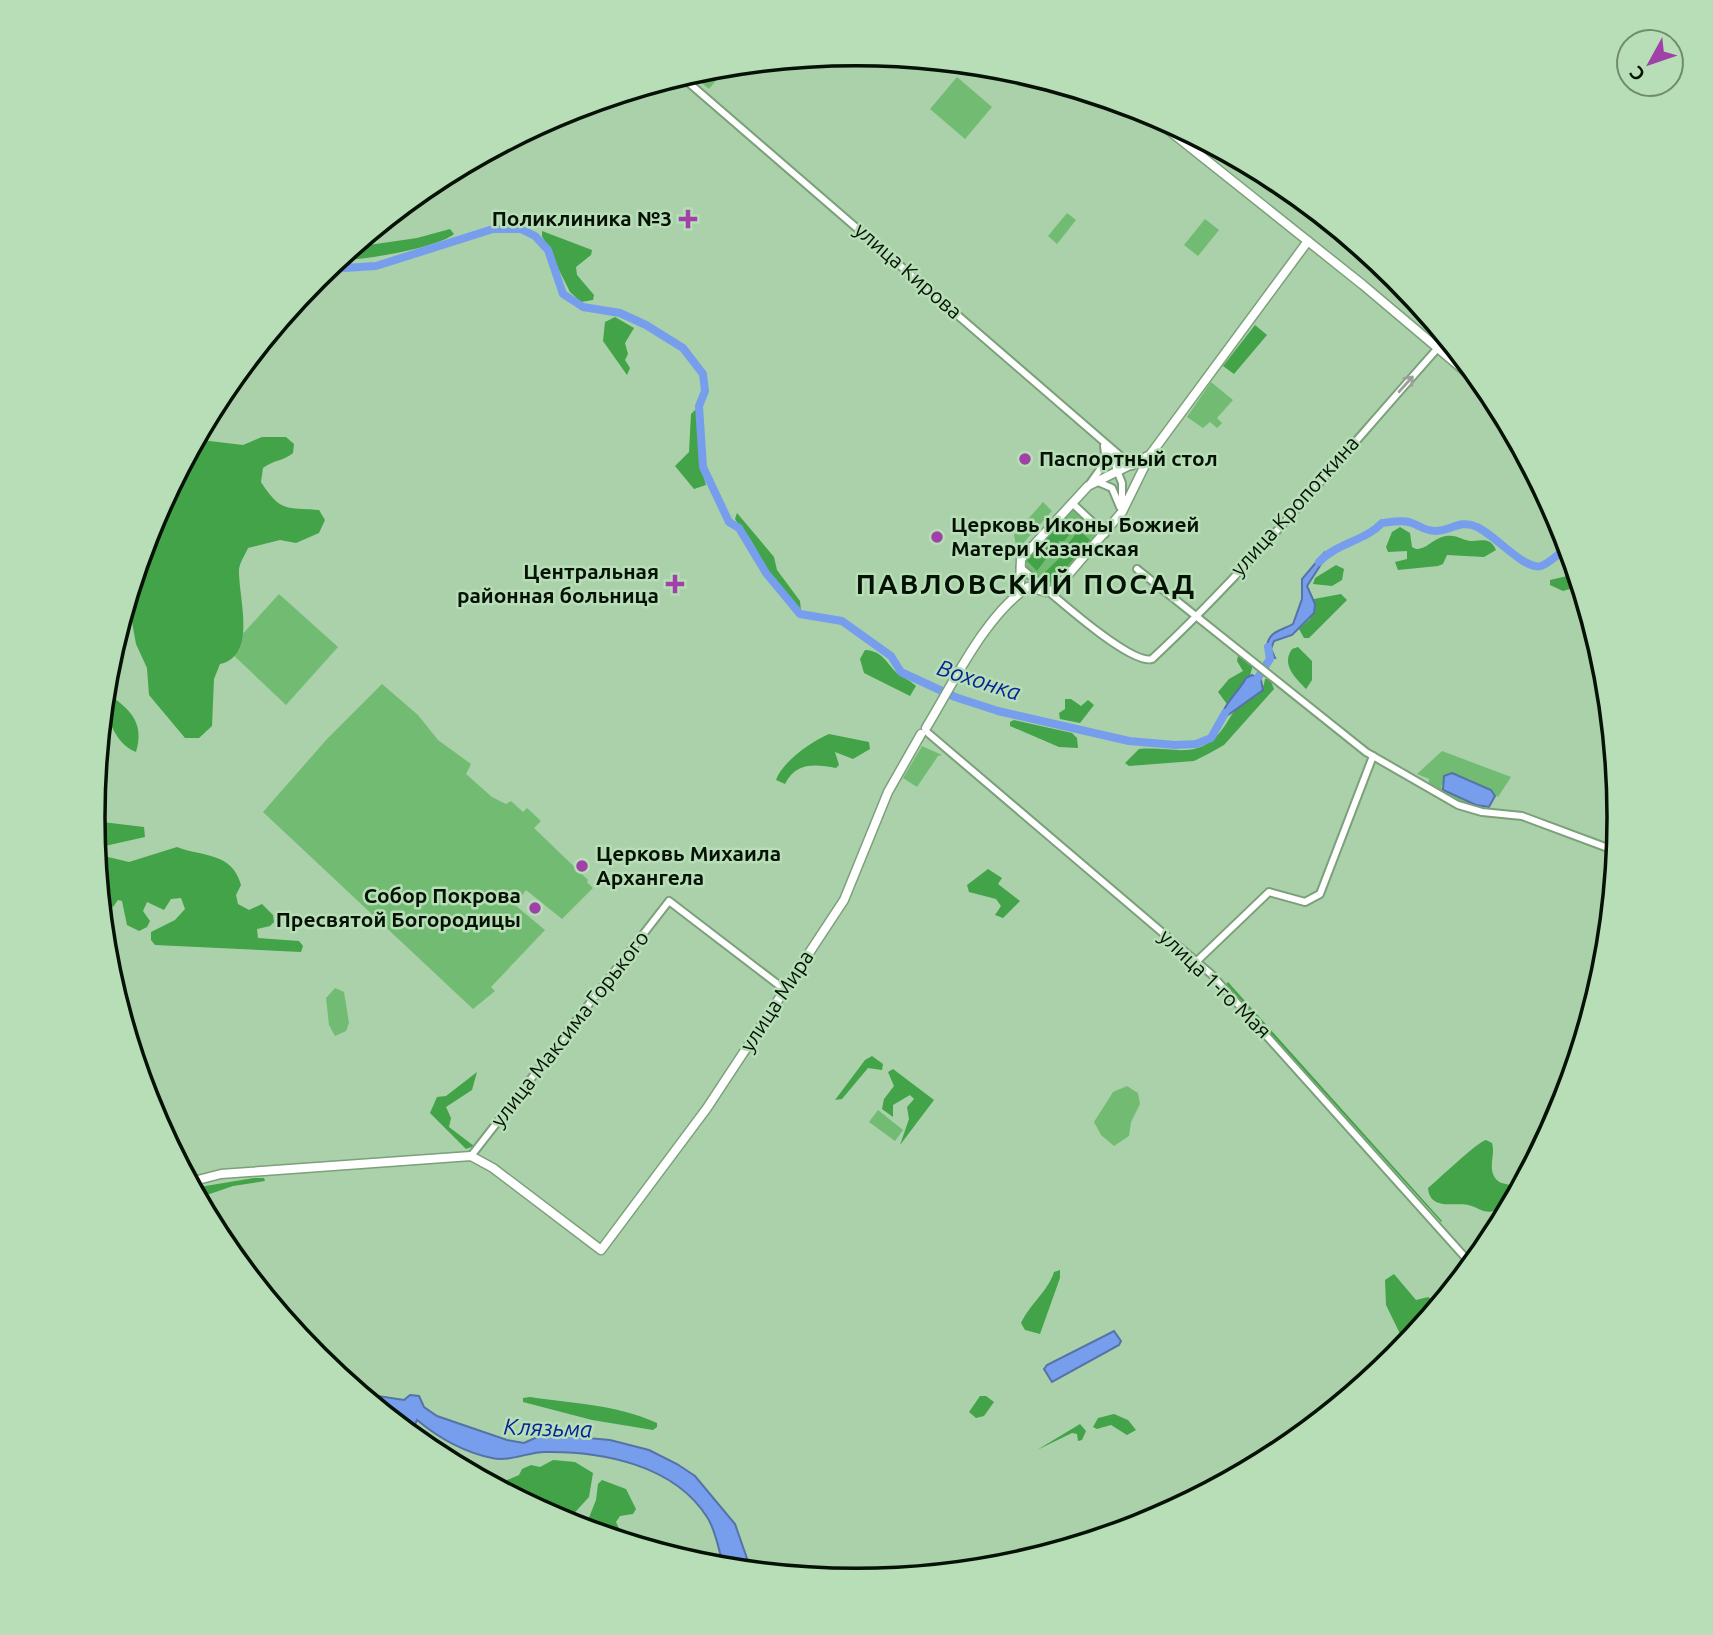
<svg xmlns="http://www.w3.org/2000/svg" width="1713" height="1635" font-family="Ubuntu,sans-serif">
<style>
.green{fill:#71bc72}
.forest{fill:#42a348}
.water{fill:#779ded;stroke:#5573a7;stroke-width:2}
.lines{fill:none;stroke-linecap:round;stroke-linejoin:round}
.river{stroke:#779ded;stroke-width:8}
.minor-casing{stroke:#7ba07a;stroke-width:10}
.major-casing{stroke:#7ba07a;stroke-width:11}
.minor{stroke:#fff;stroke-width:6}
.major{stroke:#fff;stroke-width:8}
.oneway{stroke:#9ba09b}
.poi-dot{fill:#a041a9;stroke:#b7deb6;stroke-width:2.5}
.labels{text-anchor:middle;stroke-width:5;stroke-linejoin:round;paint-order:stroke}
.poi-label{font-size:21px;font-weight:bold;fill:#051205;stroke:#b7deb6;text-anchor:end}
.street-label{font-size:21px;fill:#051205;stroke:#b7deb6}
.water-label{font-size:23px;font-style:italic;fill:#052498;stroke:#b7deb6}
.district-label{font-size:28px;font-weight:bold;letter-spacing:2px;fill:#051205;stroke:#b7deb6}
.rim{fill:none;stroke:#051205;stroke-width:3.5}
</style>
<rect width="100%" height="100%" fill="#aad1aa"/>
<g class="green">
<polygon points="727,67 709,89 691,74"/>
<polygon points="957,77 992,107 965,139 930,109"/>
<polygon points="1067,213 1076,220 1057,244 1048,236"/>
<polygon points="1205,219 1219,230 1198,256 1184,245"/>
<polygon points="1211,382 1233,400 1217,418 1222,423 1217,428 1210,422 1203,428 1187,417"/>
<polygon points="1043,502 1052,511 1017,550 1014,535"/>
<polygon points="1074,506 1100,530 1053,585 1049,585 1028,569 1025,562"/>
<polygon points="279,594 338,647 286,705 228,650"/>
<polygon points="382,684 418,715 438,740 471,764 466,774 492,797 506,804 511,801 523,812 527,808 541,821 534,828 588,880 587,882 593,888 562,919 526,890 515,905 545,930 491,987 495,991 473,1009 263,812 327,739"/>
<polygon points="922,746 942,755 938,756 917,787 903,778"/>
<path d="M1442,751L1511,777L1498,797L1469,779L1448,774L1441,787L1476,805C1461,806 1442,793 1429,783V779L1417,774Z"/>
<polygon points="335,988 344,992 349,1023 346,1031 335,1036 329,1025 326,998"/>
<polygon points="1127,1086 1138,1093 1140,1104 1131,1122 1129,1136 1114,1146 1101,1135 1094,1122 1113,1092"/>
<polygon points="878,1110 903,1130 895,1141 869,1122"/>
</g>
<g class="forest">
<path d="M450,229L454,234C437,248 361,261 339,260L355,247L417,238Z"/>
<polygon points="542,231 592,250 591,255 576,267 577,275 594,295 593,300 581,302 570,292 542,236"/>
<polygon points="615,317 634,328 625,343 628,354 625,360 630,368 627,375 603,341 605,322"/>
<polygon points="1255,325 1267,335 1234,374 1223,366"/>
<polygon points="695,410 698,411 700,464 706,485 694,489 675,466 689,452 691,414"/>
<path d="M262,437H286L294,444L293,453C284,461 273,460 263,468L261,482C281,513 286,507 319,510L325,520L319,533L296,543L280,540L248,548C245,555 240,562 239,569C238,597 258,655 220,664L214,679L212,726L199,738H185L149,695L147,668L136,644L132,622V591L152,525L181,476L193,448L201,440L243,445Z"/>
<path d="M737,513L774,557L777,570L800,601L801,611C778,599 765,563 752,542C748,534 740,527 735,519Z"/>
<polygon points="1065,518 1076,527 1064,541 1059,541 1037,571 1027,561"/>
<path d="M1400,527L1410,533L1412,547L1416,549C1428,549 1433,538 1446,536C1457,534 1463,541 1473,541C1484,540 1491,538 1496,550L1484,557L1447,555L1443,564L1438,566L1398,570L1395,562L1407,559V551L1388,552L1386,547L1392,532Z"/>
<polygon points="1079,530 1090,540 1052,584 1042,575 1069,549 1068,544"/>
<polygon points="1336,565 1344,569 1342,580 1332,586 1313,584 1315,578"/>
<polygon points="1576,574 1580,586 1563,591 1550,585 1550,580"/>
<polygon points="1341,594 1347,600 1309,638 1304,638 1299,629 1310,619 1314,599"/>
<path d="M1298,647L1312,661V680L1306,689C1295,677 1281,665 1292,649Z"/>
<path d="M865,650C883,651 886,663 897,673C903,678 910,680 916,686L910,696L864,673L860,659Z"/>
<path d="M1239,651L1252,660C1255,677 1239,692 1227,704L1218,692L1229,679L1243,671L1237,661Z"/>
<path d="M1265,679H1270L1274,689L1224,745L1208,754L1194,761L1129,766L1125,763L1139,749C1173,746 1197,761 1221,731C1227,724 1233,710 1240,705C1254,696 1262,697 1265,679Z"/>
<path d="M106,692C129,709 145,721 136,752C114,744 104,713 106,692Z"/>
<polygon points="1065,699 1071,699 1081,706 1088,700 1094,705 1080,723 1060,719 1059,713 1065,709"/>
<polygon points="1014,720 1072,733 1077,738 1078,748 1059,747 1010,726 1010,722"/>
<path d="M829,734L869,742L870,749L853,759L835,752L839,765L836,768C815,764 796,762 785,784L776,780C782,762 812,741 829,734Z"/>
<polygon points="94,821 144,827 145,837 96,848"/>
<path d="M177,847C203,857 232,852 241,885L236,895L238,904L249,910L262,904L273,915L274,922L270,926L257,929L258,938L299,941L303,946L301,952L155,945L151,940V932L175,920L185,909L181,898L171,899L164,910L147,902L143,911L150,921L147,927L139,931L127,925L122,901L118,900L113,907L101,900L98,861L108,857L129,862Z"/>
<polygon points="988,869 1002,878 998,884 1020,901 1003,918 995,915 1001,906 996,899 969,892 967,885"/>
<polygon points="1228,982 1442,1221 1441,1222 1226,984"/>
<polygon points="872,1056 883,1064 882,1070 868,1068 842,1099 835,1100 865,1060"/>
<polygon points="893,1069 934,1100 900,1145 909,1119 907,1107 914,1099 910,1095 893,1105 893,1117 882,1109 884,1099 894,1086 888,1072"/>
<polygon points="477,1072 472,1090 446,1107 451,1118 449,1127 474,1146 466,1149 430,1113 437,1097 446,1096"/>
<path d="M1486,1140L1492,1143C1496,1156 1486,1170 1498,1181C1503,1185 1509,1183 1514,1187L1515,1194C1509,1200 1502,1209 1494,1211C1483,1214 1478,1207 1468,1205C1454,1202 1430,1211 1428,1188C1439,1179 1477,1142 1486,1140Z"/>
<polygon points="254,1178 264,1178 265,1181 233,1186 198,1198 193,1188"/>
<path d="M1060,1270V1278L1040,1334L1025,1330L1021,1323C1030,1304 1048,1291 1054,1272Z"/>
<polygon points="1394,1274 1416,1300 1428,1297 1433,1300 1436,1308 1399,1353 1388,1353 1405,1344 1386,1305 1385,1280"/>
<polygon points="980,1396 986,1396 994,1402 984,1416 976,1418 969,1412"/>
<path d="M530,1397C573,1404 616,1404 657,1423V1427L653,1430L592,1420L523,1402V1398Z"/>
<polygon points="1114,1414 1128,1420 1136,1430 1127,1435 1111,1425 1097,1429 1093,1427 1098,1418"/>
<polygon points="1080,1424 1086,1431 1082,1440 1078,1441 1077,1434 1072,1433 1037,1450"/>
<polygon points="553,1460 575,1462 593,1473 589,1497 567,1521 514,1496 511,1488 504,1490 473,1474 477,1471 500,1483 519,1475 522,1469 531,1465 540,1467"/>
<polygon points="602,1480 626,1489 636,1509 633,1514 620,1516 616,1522 625,1541 586,1525 596,1500 598,1484"/>
</g>
<g class="water">
<path d="M1324,553L1325,558L1307,586L1315,604L1314,613L1292,635L1274,641L1271,649L1275,658L1270,657L1266,649C1269,630 1279,632 1293,624L1302,599V579Z"/>
<path d="M1252,675L1261,680L1263,690L1221,720C1222,705 1239,692 1246,678Z"/>
<polygon points="1452,773 1491,790 1495,796 1489,807 1476,805 1443,790 1444,776"/>
<polygon points="1114,1331 1121,1341 1119,1345 1052,1382 1044,1369 1047,1365"/>
<path d="M410,1395L419,1396L424,1407L437,1416L507,1440L524,1443L544,1434L610,1440L649,1450L677,1464L695,1476L735,1524L751,1570L724,1568C719,1552 716,1530 707,1517C674,1465 602,1451 545,1452C528,1452 510,1462 492,1458C463,1452 440,1439 417,1420L411,1435L370,1400L378,1396L404,1400Z"/>
</g>
<g class="lines">
<g class="river">
<polyline points="328,269 376,266 493,229 521,229 535,236 548,250 563,294 583,307 620,313 646,325 683,348 703,374 705,391 699,406 703,467 729,522 739,528 766,573 800,614 842,621 891,656 901,672 955,697 998,711 1129,741 1175,745 1196,744 1211,738 1225,713"/>
<path d="M1319,562C1337,543 1365,541 1382,523C1391,522 1401,520 1409,522C1419,525 1425,531 1435,531C1451,531 1460,519 1477,527C1494,534 1525,571 1541,566C1550,563 1560,552 1568,547"/>
<polyline points="1253,685 1270,659 1268,647"/>
</g>
<defs>
<g id="minor">
<polyline points="682,77 1132,466"/>
<polyline points="1108,447 1122,483 1122,511"/>
<polyline points="1098,482 1112,488 1120,507"/>
<polyline points="1089,485 1106,461 1104,446"/>
<polyline points="1072,503 1105,534"/>
<path d="M1020,567C1041,584 1129,666 1152,659C1255,563 1344,453 1437,349"/>
<polyline points="1137,569 1366,752 1458,805 1482,812 1522,816 1616,851"/>
<polyline points="928,733 1211,974 1472,1265"/>
<polyline points="1196,962 1269,892 1305,902 1320,894 1373,756"/>
<polyline points="471,1156 669,901 784,989"/>
</g>
<g id="major">
<polyline points="1146,112 1363,285 1491,393"/>
<polyline points="1015,596 1020,585 1021,559 1088,486 1150,455"/>
<path d="M926,728C953,684 985,615 1028,587L1046,592L1056,589L1122,512L1150,455L1308,241"/>
<polyline points="190,1182 221,1174 471,1156 493,1168 601,1250 707,1108 844,900 888,792 921,734"/>
</g>
</defs>
<use href="#minor" class="minor-casing"/>
<use href="#major" class="major-casing"/>
<use href="#minor" class="minor"/>
<use href="#major" class="major"/>
</g>
<defs><path id="oneway-shaft" d="M-6 0H5M1.5-3L5.5 0L1.5 3" fill="none" stroke-width="1.6" stroke-linecap="round" stroke-linejoin="round" transform="scale(1.75)"/></defs>
<use class="oneway" href="#oneway-shaft" transform="translate(1406 384) rotate(-48)"/>
<g class="poi-dot">
<path d="M684.5 208.5h7v7h7v7h-7v7h-7v-7h-7v-7h7z"/>
<circle cx="1025" cy="459" r="7"/>
<circle cx="937" cy="537" r="7"/>
<path d="M671.5 573.5h7v7h7v7h-7v7h-7v-7h-7v-7h7z"/>
<circle cx="582" cy="866" r="7"/>
<circle cx="535" cy="908" r="7"/>
</g>
<g class="labels">
<g class="poi-label">
<text x="672" y="226">Поликлиника №3</text>
<text x="1039" y="466" text-anchor="start">Паспортный стол</text>
<text x="951" y="532" text-anchor="start">Церковь Иконы Божией<tspan x="951" dy="24">Матери Казанская</tspan></text>
<text x="659" y="579">Центральная<tspan x="659" dy="24">районная больница</tspan></text>
<text x="596" y="861" text-anchor="start">Церковь Михаила<tspan x="596" dy="24">Архангела</tspan></text>
<text x="521" y="903">Собор Покрова<tspan x="521" dy="24">Пресвятой Богородицы</tspan></text>
</g>
<g class="street-label">
<text transform="translate(908 271) rotate(41)" y="7">улица Кирова</text>
<text transform="translate(1295 506) rotate(-48)" y="7">улица Кропоткина</text>
<text transform="translate(1215 984) rotate(44)" y="7">улица 1-го Мая</text>
<text transform="translate(777 1001) rotate(-57)" y="7">улица Мира</text>
<text transform="translate(570 1029) rotate(-52)" y="7">улица Максима Горького</text>
</g>
<g class="water-label">
<text transform="translate(979 680) rotate(18)" y="8">Вохонка</text>
<text transform="translate(548 1428) rotate(2)" y="8">Клязьма</text>
</g>
<g class="district-label">
<text x="1026" y="594">ПАВЛОВСКИЙ ПОСАД</text>
</g>
</g>
<path d="M0 0H1713V1635H0ZM105 817a751 751 0 1 1 1502 0a751 751 0 1 1-1502 0Z" fill="#b7deb6" fill-rule="evenodd"/>
<path class="rim" d="M105 817a751 751 0 1 1 1502 0a751 751 0 1 1-1502 0Z"/>
<g transform="translate(1650 63) rotate(230)"><circle r="33" fill="#b7deb6" stroke="#708c6f" stroke-width="2"/>
<path d="M0-5L12 26L0 18L-12 26Z" fill="#a041a9"/>
<text y="-10" font-size="19" font-weight="bold" text-anchor="middle" fill="#051205">С</text>
</g>
</svg>
